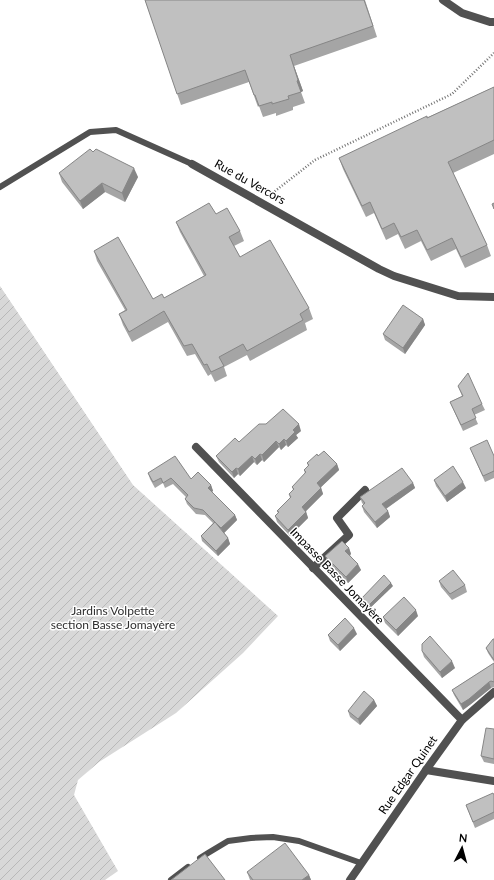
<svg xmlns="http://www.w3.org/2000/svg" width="494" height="880" font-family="Lato,sans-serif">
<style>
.garden{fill:url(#garden-furrows)}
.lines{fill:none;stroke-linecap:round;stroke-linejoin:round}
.path{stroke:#737373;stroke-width:2.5;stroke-dasharray:1 2;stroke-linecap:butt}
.lane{stroke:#515151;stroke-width:6}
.street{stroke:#515151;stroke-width:8}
.wall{fill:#a5a5a5}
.shaded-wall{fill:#868686}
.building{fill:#c0c0c0;stroke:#868686}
.labels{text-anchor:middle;stroke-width:3;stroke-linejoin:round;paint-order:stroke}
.street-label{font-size:12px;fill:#000;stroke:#fff}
.park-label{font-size:12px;fill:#2f2f2f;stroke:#fff}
</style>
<defs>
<pattern id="garden-furrows" width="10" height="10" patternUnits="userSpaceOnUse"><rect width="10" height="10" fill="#d8d8d8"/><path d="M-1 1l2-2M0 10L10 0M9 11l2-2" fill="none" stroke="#b8b8b8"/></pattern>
</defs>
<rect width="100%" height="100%" fill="#fff"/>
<polygon class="garden" points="0,286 133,485 278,616 243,653 176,713 99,762 78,780 74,795 118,871 105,880 0,880"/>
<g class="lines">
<polyline class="path" points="270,195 315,160 452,94 494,53"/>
<g class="lane">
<polyline points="0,187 90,132 116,130 192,164"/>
<polyline points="200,858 208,853 228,841 251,838 273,837 299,841 361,863"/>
<polyline points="171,880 188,867"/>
</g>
<g class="street">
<polyline points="443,0 462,13 490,22 494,22"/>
<polyline points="192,164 379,269 394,276 458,296 494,297"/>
<polyline points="196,447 462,720"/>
<polyline points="313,568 349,535 337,518 365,490"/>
<polyline points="426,770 494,781"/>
<polyline points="350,880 426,770 462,720 494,692"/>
</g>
</g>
<g class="wall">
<polygon points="145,0 365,0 377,37 294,66 303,91 301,92 305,103 293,107 293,110 276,116 276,113 263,117 259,106 258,107 249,82 181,105"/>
<polygon points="494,87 494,154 453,173 487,245 491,256 465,268 456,249 431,261 421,241 405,249 398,234 386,240 374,213 366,217 343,169 339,158"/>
<polygon points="93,152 138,177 125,202 105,192 83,209 62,182 59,173"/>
<polygon points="216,214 240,231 244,241 234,246 240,257 309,308 313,319 305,323 307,330 250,361 247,355 224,367 227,376 215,382 211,374 208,376 195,354 187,356 168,322 132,342 123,325 119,314 125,310 97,261 94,251 153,299 164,298 204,276 180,232 176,222"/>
<polygon points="423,319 425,325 405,354 385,340 383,334"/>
<polygon points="458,386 482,404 485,410 474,415 478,424 463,431 450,402 462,396"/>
<polygon points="301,431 296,435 298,438 288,447 286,445 281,450 279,447 264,462 262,460 257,465 254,462 240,476 238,474 234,478 219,462 216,456 239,442"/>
<polygon points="470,448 494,456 494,478 485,482"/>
<polygon points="318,456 337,464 339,470 321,487 323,494 306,511 308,518 290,536 277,522 275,516 278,513 277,511 290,498 289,494 293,490 292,487 305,474 304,470 308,466 307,463"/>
<polygon points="148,473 191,479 211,485 213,491 212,492 235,515 237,520 224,533 228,538 230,544 218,556 202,541 201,536 213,523 205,515 196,514 187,504 185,499 186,497 173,484 165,488 163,483 155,488 150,479"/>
<polygon points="434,480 466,488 447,502 436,486"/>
<polygon points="413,483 415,488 386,509 388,511 390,517 377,528 364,512 362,506 364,505 362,503 360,497"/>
<polygon points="349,548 351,554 350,555 361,570 348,583 328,562 325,556"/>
<polygon points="439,581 465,585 467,592 452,600 441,587"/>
<polygon points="393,586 369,609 362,602 361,599"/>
<polygon points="418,616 398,636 385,623 383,617"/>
<polygon points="357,634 340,651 330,641 328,635"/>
<polygon points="494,639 494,662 488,653 486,648"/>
<polygon points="422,651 455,668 442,678 424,657"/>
<polygon points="494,663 494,687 491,688 471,704 463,710 454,695 452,690"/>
<polygon points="374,700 377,706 360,725 350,717 348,711"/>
<polygon points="494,729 494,764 484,762 481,756"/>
<polygon points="494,795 494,819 475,828 466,805"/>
<polygon points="247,872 309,875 311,880 250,880"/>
</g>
<g class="shaded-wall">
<polygon points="290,55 303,91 301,92 305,103 297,81"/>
<polygon points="134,168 138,177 125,202 122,193"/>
<polygon points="102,183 105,192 83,209 80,201"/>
<polygon points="423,319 425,325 405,354 403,348"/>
<polygon points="299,424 301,431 296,435 298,438 288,447 286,441 293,430"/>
<polygon points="284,439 286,445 281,450 279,444"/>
<polygon points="276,441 279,447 264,462 262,455"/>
<polygon points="260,454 262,460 257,465 255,459"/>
<polygon points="252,456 254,462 240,476 238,469"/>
<polygon points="337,464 339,470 319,489 317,483"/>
<polygon points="236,468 238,474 234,478 232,472"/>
<polygon points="463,482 466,488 447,502 445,496"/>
<polygon points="413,483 415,488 384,510 382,504"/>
<polygon points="211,485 213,491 210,493 208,488"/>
<polygon points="321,488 323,494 304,513 302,507"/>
<polygon points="388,511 390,517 377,528 375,522"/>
<polygon points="306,512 308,518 290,536 288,530"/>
<polygon points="235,515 237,520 223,534 221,528"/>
<polygon points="228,538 230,544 218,556 216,551"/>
<polygon points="349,548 351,554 348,557 345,551"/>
<polygon points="358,564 361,570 348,583 346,577"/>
<polygon points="391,583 393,586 369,609 368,606"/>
<polygon points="416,610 418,616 398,636 396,630"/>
<polygon points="354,628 357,634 340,651 338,645"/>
<polygon points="452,661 455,668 442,678 440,672"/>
<polygon points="489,682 491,688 471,704 463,710 461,704"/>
<polygon points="374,700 377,706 360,725 358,719"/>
<polygon points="309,875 311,880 302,880"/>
</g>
<g class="building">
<polygon points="145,0 364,0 373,26 290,55 298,80 297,81 301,92 288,96 289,99 272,104 272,102 259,106 255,95 254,95 245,70 177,94"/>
<polygon points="494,87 494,140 448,162 487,245 461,257 452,238 427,250 417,230 401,237 394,223 382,229 370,202 362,206 339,158 427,116 427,118"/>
<polygon points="90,149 93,152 96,149 134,168 122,193 102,183 80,201 59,173"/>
<polygon points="209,203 216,214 227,208 240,231 229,237 240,257 270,240 309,308 300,314 303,320 247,351 243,344 219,357 224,366 211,372 207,364 204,365 192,344 184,346 164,311 129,332 119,314 127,310 94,251 118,237 153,299 162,294 164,298 206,275 176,222"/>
<polygon points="494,203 494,209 492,204"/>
<polygon points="403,305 423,319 403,348 383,334"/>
<polygon points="468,373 482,404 472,409 476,418 461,425 450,402 463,396 458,386"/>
<polygon points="283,409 299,424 293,430 295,432 286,441 284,439 279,444 276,441 262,455 260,454 255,459 252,456 238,469 236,468 232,472 216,456 235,438 239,442 259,424 266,424"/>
<polygon points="487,440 494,456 494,471 483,476 470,448"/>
<polygon points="324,451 337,464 317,483 321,488 302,507 306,512 288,530 275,516 279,512 277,511 291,497 289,494 294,489 292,487 306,472 304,470 309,465 307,463 317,454 318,456"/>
<polygon points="175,456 191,479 198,472 211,485 208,488 235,515 221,528 203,510 194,508 185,499 188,495 171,478 163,483 161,478 153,482 148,473"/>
<polygon points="453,466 463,482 445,496 434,480"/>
<polygon points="402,468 413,483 382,504 388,511 375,522 362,506 365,503 360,497"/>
<polygon points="215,522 228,538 216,551 201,536"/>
<polygon points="342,541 349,548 345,551 358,564 346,577 325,556"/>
<polygon points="453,570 465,585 450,594 439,581"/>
<polygon points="384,575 391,583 368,606 361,599"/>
<polygon points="404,597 416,610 396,630 383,617"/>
<polygon points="345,618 354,628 338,645 328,635"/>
<polygon points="430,636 452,661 440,672 422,651 422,644"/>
<polygon points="493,639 494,639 494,660 486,648"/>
<polygon points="494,663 494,682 491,681 489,682 469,699 461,704 452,690"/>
<polygon points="364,691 374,700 358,719 348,711"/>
<polygon points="486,728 494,729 494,759 481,756"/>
<polygon points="493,793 494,795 494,812 473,822 466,805"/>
<polygon points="285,843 309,875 302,880 253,880 247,872"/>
<polygon points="205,854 225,880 171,880"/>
</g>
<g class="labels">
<g class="street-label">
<text transform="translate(250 182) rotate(29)" y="4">Rue du Vercors</text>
<text transform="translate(337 576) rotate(46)" y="4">Impasse Basse Jomayère</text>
<text transform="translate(408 775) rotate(-55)" y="4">Rue Edgar Quinet</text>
</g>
<g class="park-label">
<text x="113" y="615">Jardins Volpette<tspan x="113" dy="14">section Basse Jomayère</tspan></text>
</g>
</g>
<g transform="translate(462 848) rotate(6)" stroke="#ffffff" stroke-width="3" paint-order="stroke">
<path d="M0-3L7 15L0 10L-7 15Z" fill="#000000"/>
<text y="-6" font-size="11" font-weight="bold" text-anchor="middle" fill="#000000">N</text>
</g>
</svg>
